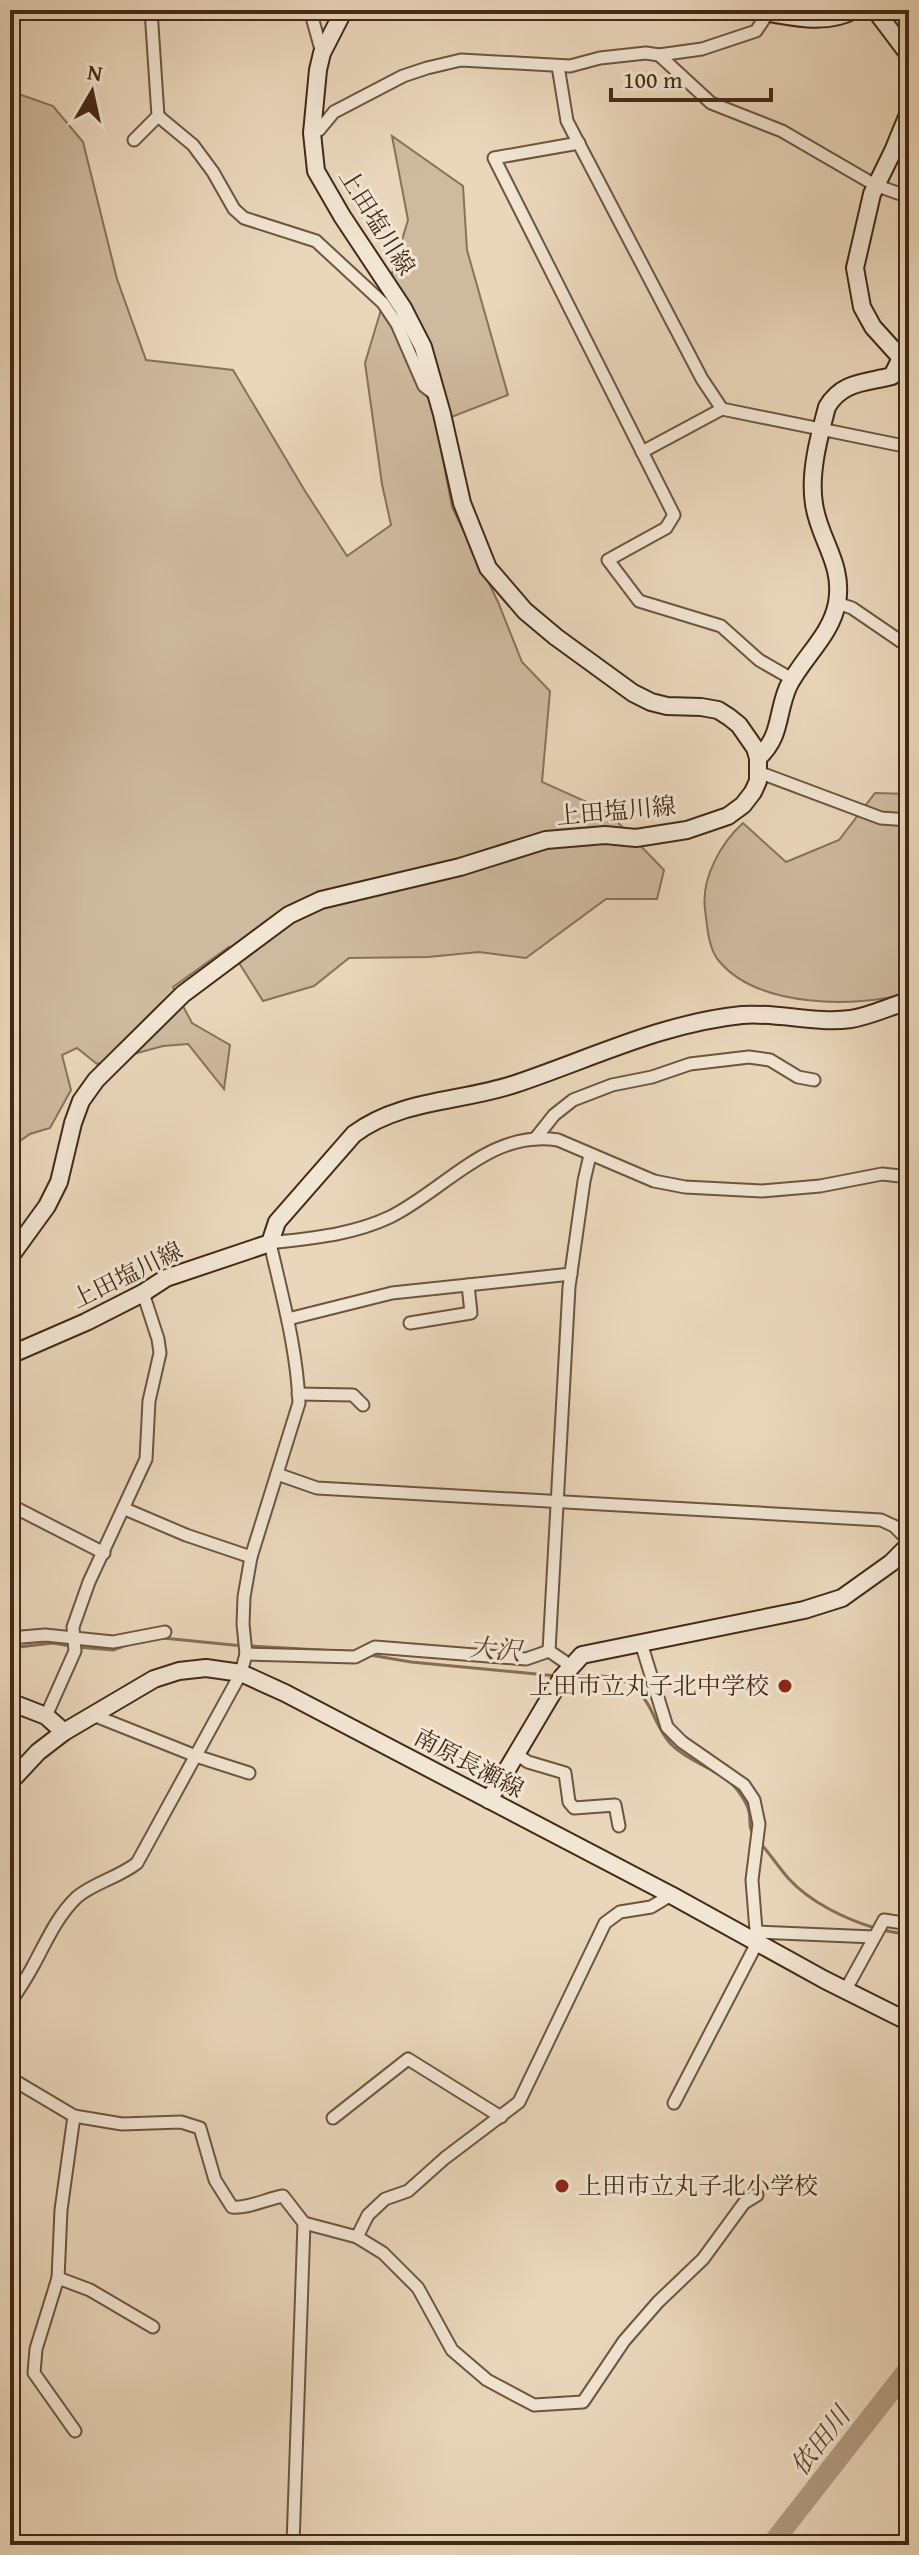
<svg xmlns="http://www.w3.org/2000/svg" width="919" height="2555" font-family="'Gentium Book Plus','Noto Serif JP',serif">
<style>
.green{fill:#ceba9f;stroke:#88725a;stroke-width:2}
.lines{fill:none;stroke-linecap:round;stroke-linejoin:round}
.stream{stroke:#856e57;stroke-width:3}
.river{stroke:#b19c83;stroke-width:20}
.street-casing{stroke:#6d553f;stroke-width:15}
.secondary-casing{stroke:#432a16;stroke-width:20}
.street{stroke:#f1e5d3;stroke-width:11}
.secondary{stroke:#f1e5d3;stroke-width:16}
.poi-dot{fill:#8f2418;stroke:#f1e5d3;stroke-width:3}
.labels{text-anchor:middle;stroke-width:6;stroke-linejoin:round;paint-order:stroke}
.street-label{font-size:24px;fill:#432a16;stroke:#f1e5d3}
.poi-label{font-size:24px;fill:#432a16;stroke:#f1e5d3;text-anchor:end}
.water-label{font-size:26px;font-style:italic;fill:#5e4631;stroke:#f1e5d3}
</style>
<rect width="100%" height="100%" fill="#ead7bb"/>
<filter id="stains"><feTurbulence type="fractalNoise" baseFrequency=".0025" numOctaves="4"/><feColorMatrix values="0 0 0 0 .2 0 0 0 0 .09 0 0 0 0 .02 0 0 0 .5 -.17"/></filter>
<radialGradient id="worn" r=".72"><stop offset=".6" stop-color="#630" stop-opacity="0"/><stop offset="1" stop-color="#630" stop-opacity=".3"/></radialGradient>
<g class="green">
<polygon points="10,91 53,106 83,142 117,279 146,360 233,370 305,491 347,556 391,525 382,484 365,363 408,220 392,136 463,186 467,250 508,395 436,423 452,507 498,602 522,662 550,691 542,782 607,811 664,870 657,899 606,899 526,958 479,952 428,957 349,958 314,986 263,1001 229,947 173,987 192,1023 230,1045 224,1089 188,1044 163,1046 97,1064 77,1048 62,1055 71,1090 50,1128 30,1134 10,1148"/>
<path d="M875,793L909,794V993C856,1008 758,1008 719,961C708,949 707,924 705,909C701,878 721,843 743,823L786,862L839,840Z"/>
</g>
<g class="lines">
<g class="stream">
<polyline points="163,1638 233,1645 355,1652"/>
<polyline points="77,1647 113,1650 132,1643"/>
<polyline points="10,1648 53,1643 70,1646"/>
<polyline points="370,1655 411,1662 557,1676"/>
<path d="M573,1676C613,1675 635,1675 653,1714C658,1725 664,1738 673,1746C691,1764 723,1770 738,1791C742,1796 748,1806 749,1812C751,1821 748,1828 754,1835"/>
<path d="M761,1844C771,1855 779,1868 789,1879C810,1902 845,1919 875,1928"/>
<polyline points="882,1930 909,1935"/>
</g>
<polyline class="river" points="771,2545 909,2368"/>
<defs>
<g id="street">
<polyline points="310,10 322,53"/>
<polyline points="659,55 711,103 782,131 875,185 909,197"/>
<polyline points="558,66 567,121 702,379 722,409 909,447"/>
<polyline points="158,116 193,145 213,172 234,209 244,218 316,241 383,303 397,324 424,386 437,396"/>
<polyline points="312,133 319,130 334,112 403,76 427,68 461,60 570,66 600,58 646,53 659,55 702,49 756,31 770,10"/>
<polyline points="134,140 158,116 151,10"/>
<polyline points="579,143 494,158 674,515 666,528 608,560 639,601 721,626 759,660 792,679"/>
<polyline points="642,452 722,409"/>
<polyline points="837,603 852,608 909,647"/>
<polyline points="758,772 881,818 909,820"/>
<polyline points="535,1139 554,1115 573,1100 612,1085 652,1077 690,1064 749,1057 770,1060 798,1077 814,1080"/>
<polyline points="288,1319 392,1293 571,1274"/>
<polyline points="410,1323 471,1313 468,1285"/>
<polyline points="298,1394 353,1395 363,1405"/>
<polyline points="277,1474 317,1488 881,1520 894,1526 909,1541"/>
<polyline points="10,1505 104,1553"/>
<polyline points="125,1509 186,1535 251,1557"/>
<polyline points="10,1638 45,1635 113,1642 165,1632"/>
<polyline points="641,1643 667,1727 682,1742 744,1785 754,1800 759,1824 752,1880 757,1943 674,2103"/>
<polyline points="549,1651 569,1287 584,1181 590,1155"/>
<polyline points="549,1651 571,1666"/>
<polyline points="246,1654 355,1657 375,1647 526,1659 549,1651"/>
<polyline points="93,1715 196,1756 249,1773"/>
<polyline points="46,1716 75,1651 73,1627 89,1582 146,1459 149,1401 160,1353 158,1339 143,1293"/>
<polyline points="516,1754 528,1762 565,1773 569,1802 574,1808 615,1805 619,1826"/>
<polyline points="758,1932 874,1937"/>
<polyline points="845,1991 884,1920 909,1924"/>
<path d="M10,2003C18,1991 26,1979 33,1966C46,1942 57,1916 77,1897C95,1882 118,1878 137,1863L241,1673L246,1654L243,1624L244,1597L251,1557L299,1403C297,1349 282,1296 270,1243C311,1238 352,1235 390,1217C445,1190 490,1129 558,1140L654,1181L685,1187L762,1191L820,1186L882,1174L909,1177"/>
<path d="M10,2078L74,2116L122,2124L181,2122L200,2128L215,2180L232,2207C247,2209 266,2199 283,2196L304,2223L357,2237L383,2253L418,2288L452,2350L487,2380L534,2405L583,2402L624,2341L658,2302L703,2259L744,2203L757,2195"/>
<polyline points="74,2116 61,2210 58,2278 36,2349 34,2373 75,2431"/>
<polyline points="333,2118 408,2059 501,2117"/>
<polyline points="357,2237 368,2215 385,2199 408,2191 445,2158 519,2102 605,1923 620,1912 651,1907 671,1895"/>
<polyline points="58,2278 90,2290 153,2327"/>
<polyline points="293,2545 304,2223"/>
</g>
<g id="secondary">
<path d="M755,10C784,16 827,26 854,10"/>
<polyline points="875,10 909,55"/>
<polyline points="908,362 901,358 873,327 862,307 855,268 872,194 893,151 909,112"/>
<path d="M758,758C782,736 776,715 788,687C802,658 831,636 837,603C844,563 819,540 814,504C809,473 819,437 827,407C842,381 866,383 892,376L901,358"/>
<polyline points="10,1257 47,1206 59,1182 73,1123 81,1101 96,1080 183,994 289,915 321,900 460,867 546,840 605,835 636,838 687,830 728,816 743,805 753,792 758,781 758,758 755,748 739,725 729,717 718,710 701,707 667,706 651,702 633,693 556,637 525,611 488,568 462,503 442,414 423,347 403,308 342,216 316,171 312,133 318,70 322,53 344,10"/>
<path d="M10,1355L86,1322L143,1293L166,1278L270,1243L277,1222L354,1134C401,1099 462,1102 515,1084C590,1059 662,1023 742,1015C778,1012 816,1024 851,1019C871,1016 890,1006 909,1001"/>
<polyline points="10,1702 46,1716 64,1732"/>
<polyline points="10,1782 38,1752 64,1732 154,1679 179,1671 206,1668 241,1673 285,1693 671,1895 825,1980 909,2022"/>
<polyline points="489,1800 562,1677 582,1655 804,1610 842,1598 891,1563 909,1545"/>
</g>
</defs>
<use href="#street" class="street-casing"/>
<use href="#secondary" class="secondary-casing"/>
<use href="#street" class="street"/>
<use href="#secondary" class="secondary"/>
</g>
<g class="poi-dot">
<circle cx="785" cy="1686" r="8"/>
<circle cx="562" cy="2186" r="8"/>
</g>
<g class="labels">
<g class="street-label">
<text transform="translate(377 222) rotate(58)" y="8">上田塩川線</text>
<text transform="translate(616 811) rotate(-5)" y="8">上田塩川線</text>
<text transform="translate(127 1275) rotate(-26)" y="8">上田塩川線</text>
<text transform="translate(469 1763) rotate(28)" y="8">南原長瀬線</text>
</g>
<g class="poi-label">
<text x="769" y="1694">上田市立丸子北中学校</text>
<text x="578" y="2194" text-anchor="start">上田市立丸子北小学校</text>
</g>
<g class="water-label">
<text transform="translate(495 1649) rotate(5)" y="9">大沢</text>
<text transform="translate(820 2441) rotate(-52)" y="9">依田川</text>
</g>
</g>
<rect width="919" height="2555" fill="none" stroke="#ead7bb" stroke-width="40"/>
<rect x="12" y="12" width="895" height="2531" fill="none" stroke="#432a16" stroke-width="4"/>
<rect x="20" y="20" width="879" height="2515" fill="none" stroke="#432a16" stroke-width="2"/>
<g transform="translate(92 92) rotate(9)" stroke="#f1e5d3" stroke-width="6" paint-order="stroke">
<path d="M0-6L14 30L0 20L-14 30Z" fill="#432a16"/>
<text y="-12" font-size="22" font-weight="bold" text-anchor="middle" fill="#432a16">N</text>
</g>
<path d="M611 88v12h160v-12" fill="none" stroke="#432a16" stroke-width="4"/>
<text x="623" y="88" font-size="24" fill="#432a16" stroke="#f1e5d3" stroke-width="6" paint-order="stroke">100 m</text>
<rect width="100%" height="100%" filter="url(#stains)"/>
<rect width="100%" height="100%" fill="url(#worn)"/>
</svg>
